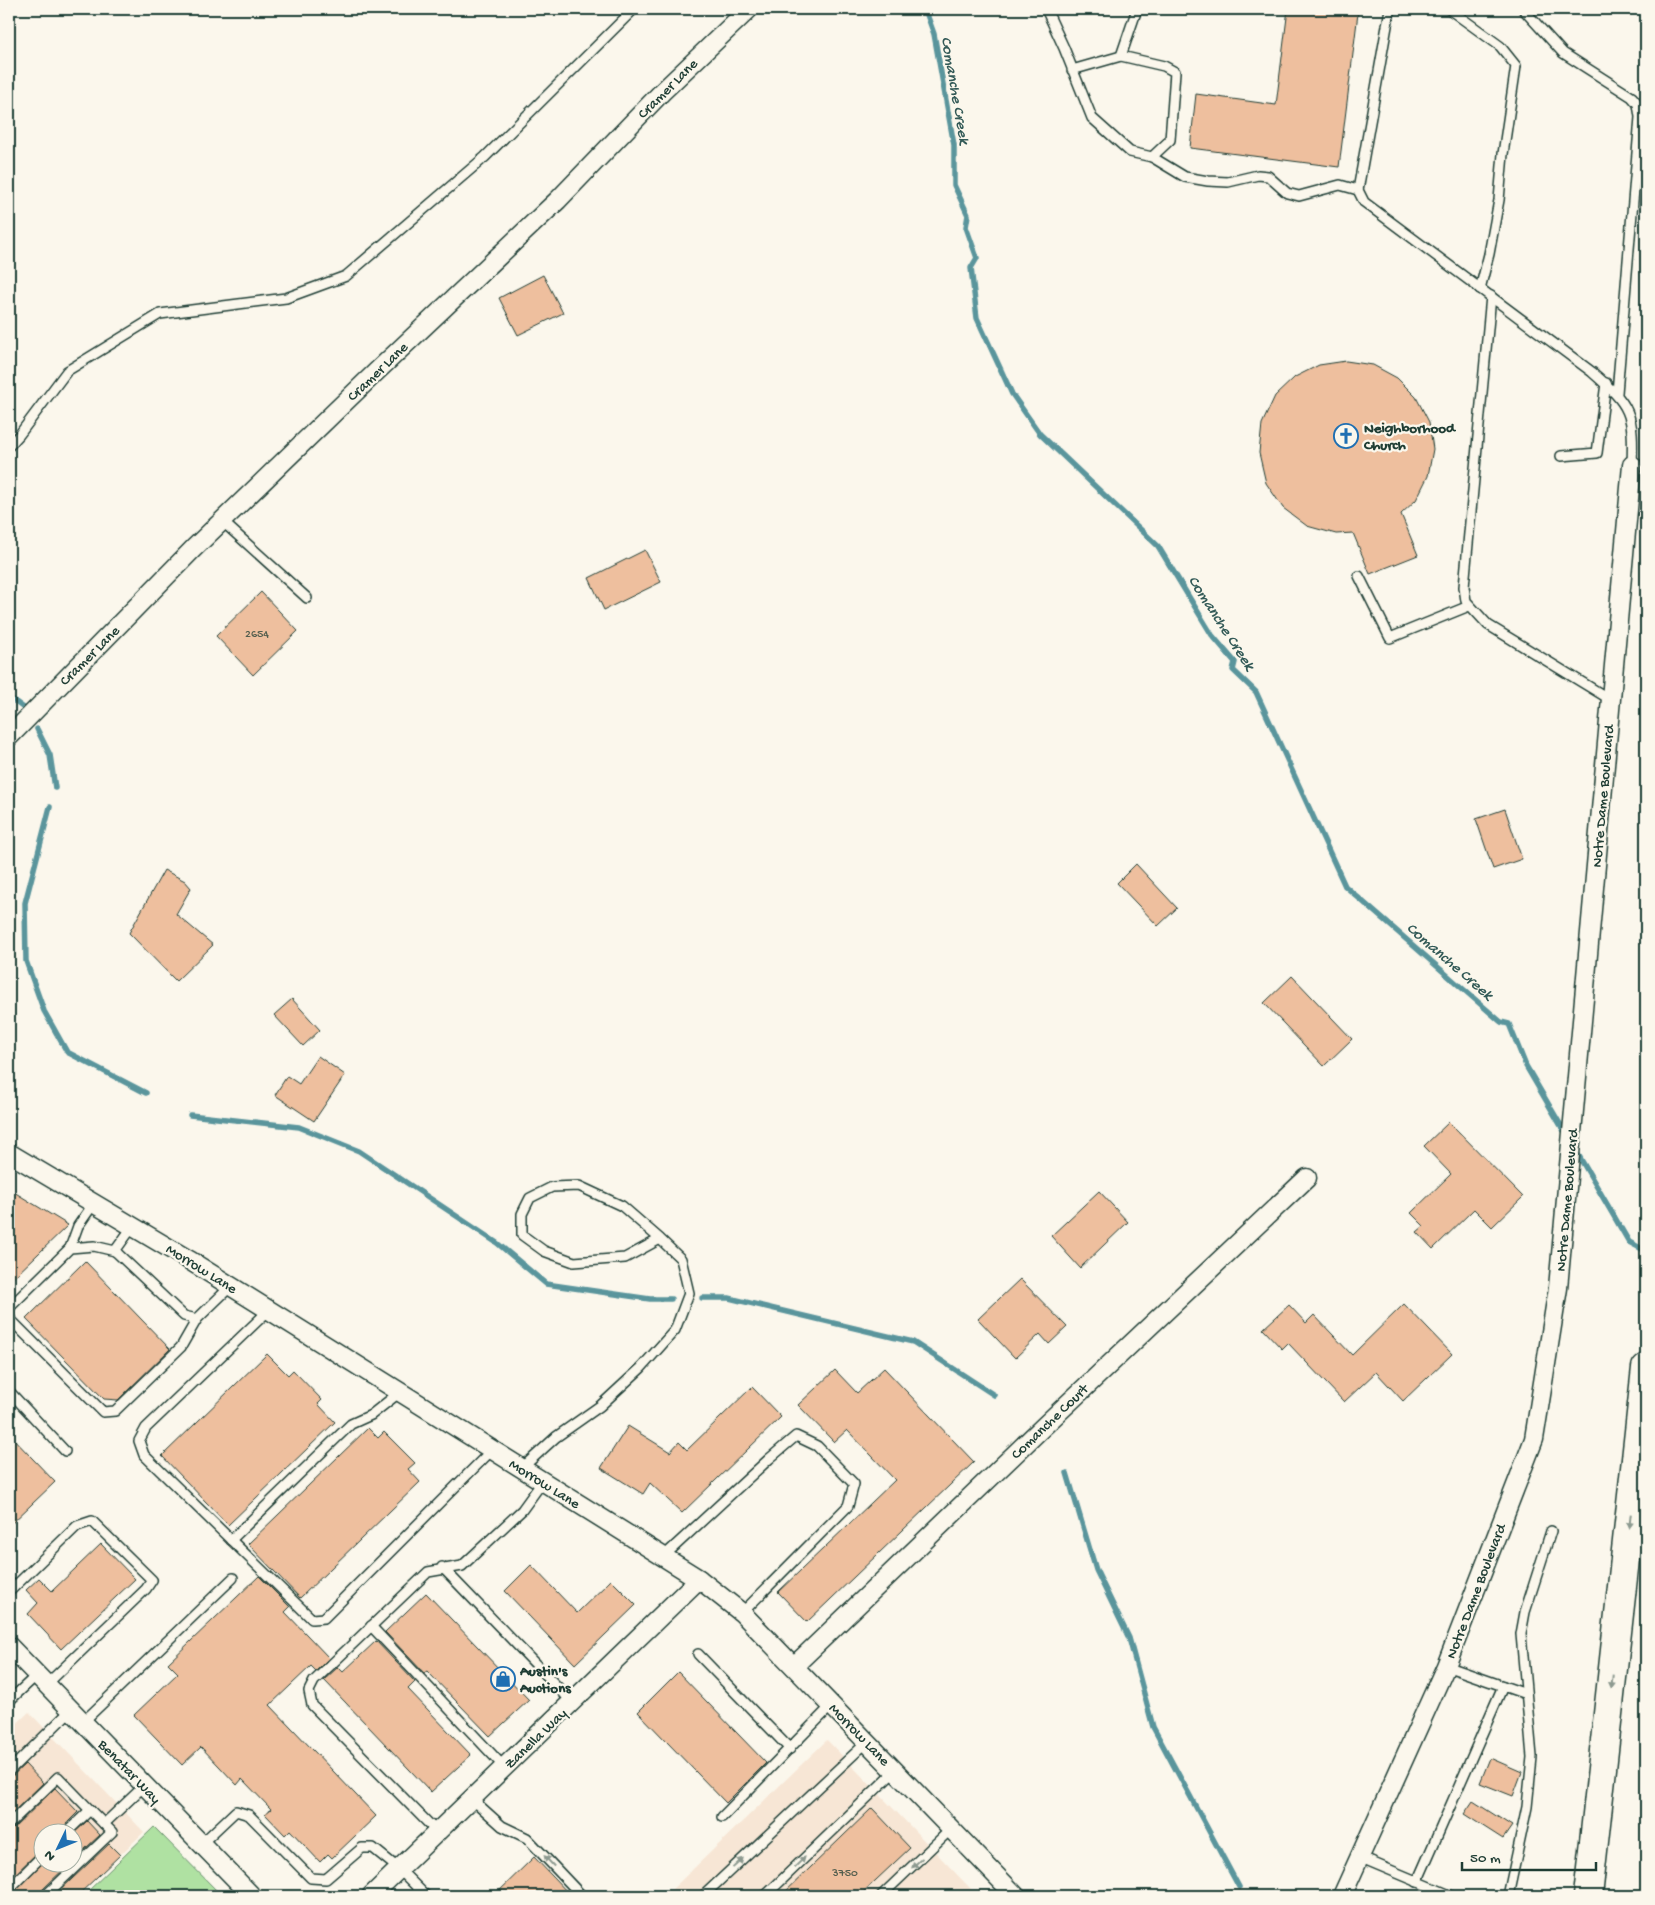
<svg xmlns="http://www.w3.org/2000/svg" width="1655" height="1905" font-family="'Gochi Hand',sans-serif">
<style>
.built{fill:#f7e6d5;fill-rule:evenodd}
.green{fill:#afe1a2;stroke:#678f6b}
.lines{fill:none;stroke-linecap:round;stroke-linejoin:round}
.stream{stroke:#5a959c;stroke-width:5.5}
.building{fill:#eebf9e;stroke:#1f3d34}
.lane-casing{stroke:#1f3d34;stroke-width:12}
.street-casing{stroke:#1f3d34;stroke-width:21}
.highway-casing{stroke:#1f3d34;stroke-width:31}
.lane{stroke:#fbf7ec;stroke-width:9}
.street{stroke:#fbf7ec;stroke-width:18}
.highway{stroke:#fbf7ec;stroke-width:28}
.oneway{fill:#8d9a90}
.labels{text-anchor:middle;stroke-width:4.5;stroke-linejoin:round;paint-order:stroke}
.number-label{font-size:12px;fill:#535e4e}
.street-label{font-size:15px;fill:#1f3d34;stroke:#fbf7ec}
.poi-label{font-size:15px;font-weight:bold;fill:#1f3d34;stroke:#fbf7ec;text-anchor:start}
.water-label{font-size:16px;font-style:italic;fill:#335a57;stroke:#fbf7ec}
</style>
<rect width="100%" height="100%" fill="#fbf7ec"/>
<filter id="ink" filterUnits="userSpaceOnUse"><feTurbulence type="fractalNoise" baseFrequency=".02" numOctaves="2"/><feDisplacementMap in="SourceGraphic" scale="10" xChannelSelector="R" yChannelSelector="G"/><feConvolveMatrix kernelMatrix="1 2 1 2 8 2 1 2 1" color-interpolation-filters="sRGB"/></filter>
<g filter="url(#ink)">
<g class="built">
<path d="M29,1712L144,1832L77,1896H9V1731ZM42,1832H72V1862H42Z"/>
<polygon points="827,1740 971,1889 965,1893 968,1896 665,1896"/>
</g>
<polygon class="green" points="154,1827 222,1896 83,1896"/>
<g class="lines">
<g class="stream">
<polyline points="925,9 934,34 954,145 954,185 968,215 966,227 977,258 971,268 977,318 1012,394 1040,434 1158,546 1212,635 1235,662 1233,670 1256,692 1345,886 1501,1022 1509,1024 1526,1066 1567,1136"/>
<polyline points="9,697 29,712"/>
<polyline points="37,729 50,755 55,788"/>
<polyline points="50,807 25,903 26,961 44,1011 67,1052 146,1093"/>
<polyline points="190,1115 299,1127 359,1151 497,1243 546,1284 650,1299 671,1299"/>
<polyline points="1576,1151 1629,1242 1646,1251"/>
<polyline points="702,1298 729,1298 913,1342 994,1395"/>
<polyline points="1067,1473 1096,1570 1129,1638 1153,1727 1239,1887"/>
</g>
</g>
<g class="building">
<polygon points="1288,9 1325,9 1358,13 1339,167 1190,148 1196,94 1276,105"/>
<polygon points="543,275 563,313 518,335 499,298"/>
<polygon points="1346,361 1373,365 1397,378 1416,397 1429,422 1433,449 1428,476 1416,500 1401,514 1418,555 1370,574 1353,533 1336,534 1307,526 1283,508 1266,483 1259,453 1262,424 1275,396 1295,377 1319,365"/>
<polygon points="645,550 661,582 604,610 589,578"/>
<polygon points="261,592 298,631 253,675 216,636"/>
<polygon points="1505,809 1522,859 1493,869 1476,819"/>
<polygon points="1136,864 1177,908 1158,926 1117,883"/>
<polygon points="164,870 185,881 191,888 176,914 213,945 176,981 129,933"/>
<polygon points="1292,976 1352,1039 1324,1066 1264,1003"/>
<polygon points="292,999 320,1030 303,1046 274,1015"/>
<polygon points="318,1056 345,1075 314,1121 275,1095 287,1076 299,1084"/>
<polygon points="1449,1122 1523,1197 1492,1227 1474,1209 1433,1249 1417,1232 1424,1226 1411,1213 1451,1174 1424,1146"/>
<polygon points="9,1189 68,1225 9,1282"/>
<polygon points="1099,1191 1128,1222 1080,1268 1051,1236"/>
<polygon points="85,1261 170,1349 118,1400 104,1399 26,1319"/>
<polygon points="1020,1279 1067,1327 1049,1344 1040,1334 1015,1358 978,1319"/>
<polygon points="1404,1304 1452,1354 1403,1401 1376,1372 1344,1402 1288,1343 1282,1349 1263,1329 1289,1305 1306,1323 1314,1315 1352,1355"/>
<polygon points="267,1354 288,1375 293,1370 322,1400 318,1404 335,1422 228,1525 162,1456"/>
<polygon points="884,1368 974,1462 807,1622 778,1592 895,1480 847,1430 834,1442 798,1405 835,1370 857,1393"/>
<polygon points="752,1387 781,1417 682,1513 650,1483 643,1494 601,1468 628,1426 670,1452 679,1442 687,1450"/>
<polygon points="368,1428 378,1438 384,1432 415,1463 408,1469 420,1482 300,1598 248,1544"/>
<polygon points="9,1434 55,1482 9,1526"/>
<polygon points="101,1544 135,1579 61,1649 28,1614 38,1603 26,1590 39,1578 52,1591"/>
<polygon points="531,1565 577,1613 611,1580 636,1605 575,1664 505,1591"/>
<polygon points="259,1576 290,1607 285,1612 329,1658 316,1671 311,1666 270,1705 376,1816 332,1858 328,1854 320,1862 290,1830 285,1835 265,1814 271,1809 242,1779 237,1785 201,1747 182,1765 134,1715 178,1673 168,1663"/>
<polygon points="426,1593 529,1700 490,1736 427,1671 424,1673 385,1632"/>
<polygon points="376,1641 415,1682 408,1689 471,1755 431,1792 324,1680 338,1667 343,1672"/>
<polygon points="678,1672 766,1763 726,1803 638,1712"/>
<polygon points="1490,1758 1522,1772 1513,1796 1480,1783"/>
<polygon points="25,1764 43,1783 9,1816 9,1779"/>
<polygon points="55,1788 78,1812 63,1827 61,1832 42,1832 42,1850 38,1852 9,1880 9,1830 13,1829"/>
<polygon points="1473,1801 1512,1826 1503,1839 1464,1814"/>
<polygon points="872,1808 910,1848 859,1896 781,1896"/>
<polygon points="87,1821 100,1835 72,1861 72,1835"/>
<polygon points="109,1844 120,1855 77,1896 54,1896"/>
<polygon points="534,1857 571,1896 494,1896"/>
<polygon points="44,1862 71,1862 41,1891 39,1896 9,1896"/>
</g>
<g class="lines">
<defs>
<g id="lane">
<polyline points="1046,9 1064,48 1092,118 1130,152 1152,157 1170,140 1175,72 1164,66 1121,56 1072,70"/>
<path d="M1390,9L1358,190L1364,202L1592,372C1631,406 1634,413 1632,465"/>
<polyline points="1449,9 1500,46 1516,66 1503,154 1499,200 1489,254 1480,289"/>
<polyline points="1523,9 1563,53 1632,97 1638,104 1640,117 1617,393"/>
<polyline points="1121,56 1137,9"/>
<polyline points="1152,157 1185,177 1208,181 1228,182 1258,175 1268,176 1287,193 1299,196 1340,185 1358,190"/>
<polyline points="1491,296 1464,587 1466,601 1488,625 1611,700"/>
<polyline points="9,446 19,435 67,371 160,314 286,298 346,276 485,157 634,9"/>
<polyline points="1561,456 1597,453 1606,383"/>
<polyline points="222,521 307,598"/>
<polyline points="1359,576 1390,638 1469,606"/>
<polyline points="133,1226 115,1251 184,1316 197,1319 231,1286"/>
<polyline points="70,1248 78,1226 94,1203"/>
<polyline points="9,1308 70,1248 94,1246 115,1251"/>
<polyline points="269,1310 146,1428 139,1441 144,1455 312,1619 324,1618 492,1450"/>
<polyline points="9,1318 103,1412 115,1411 181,1347 197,1319"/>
<polyline points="9,1391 65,1451"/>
<polyline points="522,1468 556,1437 600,1406 641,1368 675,1330 689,1293 681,1259 660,1239 622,1206 579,1186 552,1187 530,1198 522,1214 522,1235 544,1251 574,1262 625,1258 660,1239"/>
<polyline points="231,1540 351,1424 371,1415 400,1392"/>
<polyline points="663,1557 769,1459 796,1436 817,1446 854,1484 848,1506 742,1613"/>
<polyline points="442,1567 572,1702"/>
<polyline points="9,1592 77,1526 92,1521 152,1580 146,1589 46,1685"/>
<polyline points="371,1626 504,1767"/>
<polyline points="698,1654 790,1749"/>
<polyline points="1446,1666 1526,1694"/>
<polyline points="9,1701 37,1675"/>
<polyline points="83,1722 233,1578"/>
<polyline points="9,1771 71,1710"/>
<polyline points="472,1799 502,1826 527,1838 582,1896"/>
<polyline points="722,1817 832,1705"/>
<polyline points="9,1824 58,1777 90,1810"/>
<polyline points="104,1824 144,1786"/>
<polyline points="437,1832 312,1705 309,1691 314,1681 428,1572 462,1566 522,1510 543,1481"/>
<polyline points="201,1844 236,1811 249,1815 311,1878 326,1879 362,1848 373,1848 399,1869 426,1896"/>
<polyline points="1359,1857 1452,1896"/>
<polyline points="1417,1882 1503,1686"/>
<polyline points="9,1889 42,1856"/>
<polyline points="45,1896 112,1832 90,1810 67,1832"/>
<polyline points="703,1896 867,1742"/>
<polyline points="765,1896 895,1771"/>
<polyline points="881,1896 951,1829"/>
<polyline points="1508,1896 1527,1807 1532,1757 1521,1634 1525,1612 1551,1531"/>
</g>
<g id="street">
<polyline points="9,737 194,548 376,372 558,200 662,92 749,9"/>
<polyline points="9,1153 189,1260 699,1579 742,1613 1016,1896"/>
<polyline points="9,1646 252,1896"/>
<polyline points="794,1666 1043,1427 1307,1178"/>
<polyline points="371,1896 699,1579"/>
<polyline points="1342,1896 1446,1666 1534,1439 1558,1288 1632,465"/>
</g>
<polyline id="highway" points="1588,1896 1646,1368"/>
</defs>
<use href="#lane" class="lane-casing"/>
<use href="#street" class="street-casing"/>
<use href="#highway" class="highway-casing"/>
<use href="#lane" class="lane"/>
<use href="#street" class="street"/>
<use href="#highway" class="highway"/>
</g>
<defs><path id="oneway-solid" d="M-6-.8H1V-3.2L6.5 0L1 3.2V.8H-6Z" transform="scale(1.25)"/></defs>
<g class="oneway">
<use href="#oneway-solid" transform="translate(1630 1521) rotate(96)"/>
<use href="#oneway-solid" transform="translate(1612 1682) rotate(96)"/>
<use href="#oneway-solid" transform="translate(549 1861) rotate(-133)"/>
<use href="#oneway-solid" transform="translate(800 1862) rotate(-44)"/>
<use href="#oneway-solid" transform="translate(738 1863) rotate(-43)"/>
<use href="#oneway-solid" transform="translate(917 1863) rotate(137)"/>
</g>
</g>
<defs>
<symbol id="church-ring" viewBox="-11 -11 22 22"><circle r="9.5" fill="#fbf7ec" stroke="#1f6fb2" stroke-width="1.5"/><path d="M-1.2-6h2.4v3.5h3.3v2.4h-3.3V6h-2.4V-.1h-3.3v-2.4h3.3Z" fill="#1f6fb2"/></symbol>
<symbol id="shop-ring" viewBox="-11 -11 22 22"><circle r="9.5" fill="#fbf7ec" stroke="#1f6fb2" stroke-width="1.5"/><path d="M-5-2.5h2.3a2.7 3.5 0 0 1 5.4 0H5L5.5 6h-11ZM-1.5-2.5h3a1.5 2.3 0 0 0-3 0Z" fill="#1f6fb2"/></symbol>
</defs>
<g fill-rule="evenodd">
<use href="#church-ring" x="1332" y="422" width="28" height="28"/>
<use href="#shop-ring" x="489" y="1665" width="28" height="28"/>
</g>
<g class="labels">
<g class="number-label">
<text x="257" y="637">2654</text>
<text x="845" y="1876">3750</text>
</g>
<g class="street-label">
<text transform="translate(667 88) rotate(-45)" y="5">Cramer Lane</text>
<text transform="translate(377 371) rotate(-44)" y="5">Cramer Lane</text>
<text transform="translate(89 655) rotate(-45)" y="5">Cramer Lane</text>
<text transform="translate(1602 796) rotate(-85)" y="5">Notre Dame Boulevard</text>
<text transform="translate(1566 1200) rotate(-85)" y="5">Notre Dame Boulevard</text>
<text transform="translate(202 1268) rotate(32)" y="5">Morrow Lane</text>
<text transform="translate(1049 1421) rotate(-44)" y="5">Comanche Court</text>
<text transform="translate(545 1483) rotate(32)" y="5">Morrow Lane</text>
<text transform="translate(1475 1591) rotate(-69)" y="5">Notre Dame Boulevard</text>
<text transform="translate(860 1734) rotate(46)" y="5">Morrow Lane</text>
<text transform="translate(535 1738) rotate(-44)" y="5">Zanella Way</text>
<text transform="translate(130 1771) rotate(46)" y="5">Benatar Way</text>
</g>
<g class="poi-label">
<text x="1364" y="432">Neighborhood<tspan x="1364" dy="17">Church</tspan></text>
<text x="520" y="1675">Austin's<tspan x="520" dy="17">Auctions</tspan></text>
</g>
<g class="water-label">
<text transform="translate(957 90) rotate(80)" y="6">Comanche Creek</text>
<text transform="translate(1223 622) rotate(57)" y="6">Comanche Creek</text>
<text transform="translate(1451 960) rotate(41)" y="6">Comanche Creek</text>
</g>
</g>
<rect width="1655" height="1905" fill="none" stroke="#fbf7ec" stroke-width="30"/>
<rect x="15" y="15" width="1625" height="1875" fill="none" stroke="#1f3d34" stroke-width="2" filter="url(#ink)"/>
<g transform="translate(58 1848) rotate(227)"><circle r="24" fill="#fbf7ec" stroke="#a3ada2"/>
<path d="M0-4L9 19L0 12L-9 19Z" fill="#1f6fb2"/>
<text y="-8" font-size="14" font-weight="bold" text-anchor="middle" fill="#1f3d34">N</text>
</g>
<path d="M1462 1862v8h134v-8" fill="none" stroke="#1f3d34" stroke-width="2.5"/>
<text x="1470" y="1862" font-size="15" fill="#1f3d34" stroke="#fbf7ec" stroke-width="4" paint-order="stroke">50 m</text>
</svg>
